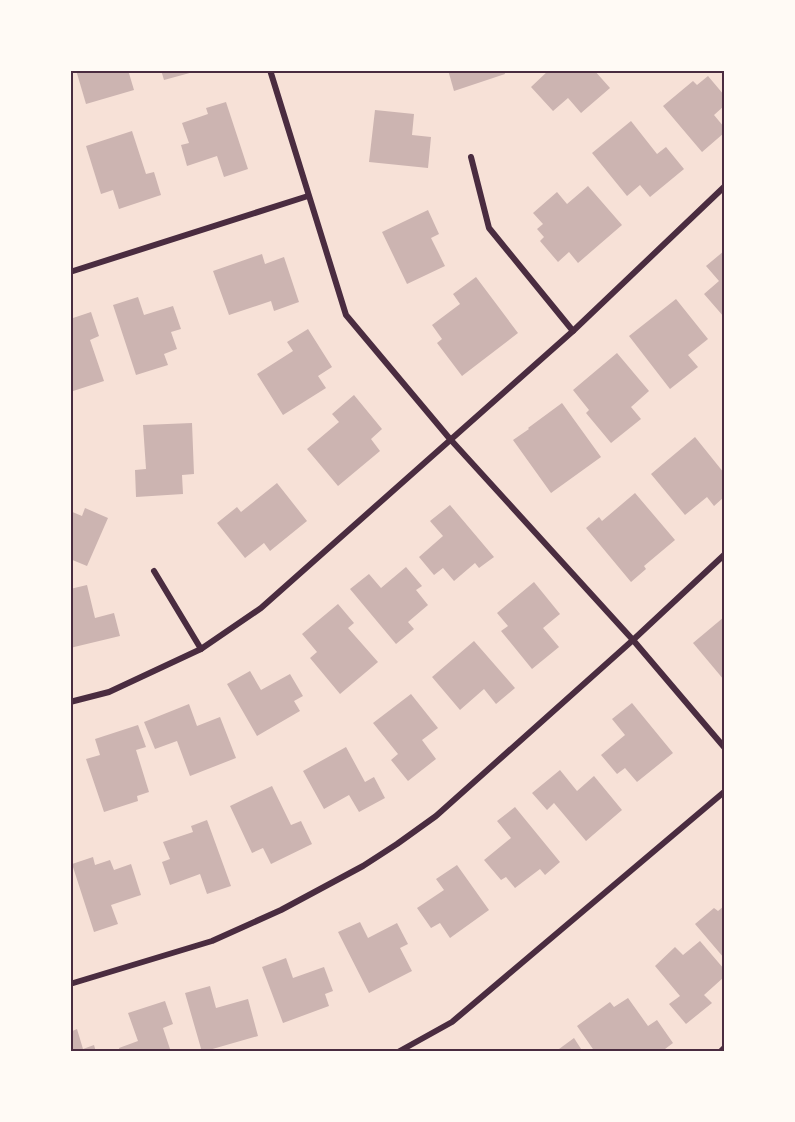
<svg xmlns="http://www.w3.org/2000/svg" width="795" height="1122" font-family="Poppins,sans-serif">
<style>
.building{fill:#ccb4b1}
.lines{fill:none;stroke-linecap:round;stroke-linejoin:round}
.minor{stroke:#4a2c40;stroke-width:6}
.neatline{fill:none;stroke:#4a2c40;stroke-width:2}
</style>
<rect width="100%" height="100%" fill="#f7e1d7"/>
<g class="building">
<polygon points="76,70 128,70 134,90 86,104"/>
<polygon points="161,70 196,70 197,71 164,80"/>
<polygon points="448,70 504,70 505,74 454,91"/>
<polygon points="549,70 594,70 610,88 581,113 568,98 553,111 531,87"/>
<polygon points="708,76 724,95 724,106 714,115 724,127 724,133 702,152 663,106 693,81 697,85"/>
<polygon points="226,102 248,169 224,177 217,156 187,166 181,145 189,143 182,123 208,114 206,108"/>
<polygon points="375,110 414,114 412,135 431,137 428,168 369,162"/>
<polygon points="631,121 657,154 666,147 684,169 650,197 640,185 627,196 592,153"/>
<polygon points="132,131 146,174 154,172 161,195 119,209 113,190 101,194 86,146"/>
<polygon points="588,186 622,225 578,263 569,252 558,262 540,241 544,237 537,229 543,224 533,213 557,192 567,204"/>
<polygon points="428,210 439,234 431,238 445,266 407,284 382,232"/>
<polygon points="724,251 724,317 704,294 719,281 706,266"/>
<polygon points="262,254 265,264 284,257 299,302 274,311 271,301 229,315 213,271"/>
<polygon points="476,277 518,333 462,376 437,343 442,339 432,325 460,304 453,294"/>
<polygon points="138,297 144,315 173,306 181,329 171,332 177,349 164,354 168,365 136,375 113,305"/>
<polygon points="676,299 708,339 688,355 698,367 670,389 629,336"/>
<polygon points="91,312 99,336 90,340 104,381 70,392 70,319"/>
<polygon points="308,329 332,367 318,376 326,388 283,415 257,374 293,351 287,342"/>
<polygon points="617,353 649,391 631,407 641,419 611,443 586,413 589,410 573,390"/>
<polygon points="354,395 382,429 371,439 380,451 338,486 307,449 339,422 332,414"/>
<polygon points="562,403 601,457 551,493 513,440 529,429 528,428"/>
<polygon points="192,423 194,474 182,475 183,494 136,497 135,470 146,469 143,425"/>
<polygon points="695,437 724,473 724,497 714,506 707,497 685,515 651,474"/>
<polygon points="277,483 307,521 270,551 264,543 245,558 217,523 237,507 241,512"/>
<polygon points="635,493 675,540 644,566 646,569 631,582 586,528 599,517 602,521"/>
<polygon points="450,505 494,557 479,568 475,563 454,581 443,568 434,575 419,557 443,536 430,521"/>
<polygon points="85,508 108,518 87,566 70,559 70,511 82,516"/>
<polygon points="406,567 422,586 416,590 428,605 408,622 414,629 396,644 350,589 369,574 381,588"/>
<polygon points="534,582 560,614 543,628 559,647 532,669 501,631 508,626 497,613"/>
<polygon points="87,585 95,618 114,613 120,636 70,648 70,589"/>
<polygon points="338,604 354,623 348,628 378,662 340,694 310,658 317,652 302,634"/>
<polygon points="724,617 724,680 693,643"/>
<polygon points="474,641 515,688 496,704 484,689 460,710 432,677"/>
<polygon points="250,671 261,690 290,674 303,696 294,701 300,711 257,736 227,684"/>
<polygon points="411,694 438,728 422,740 436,759 408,781 391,760 398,754 373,723"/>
<polygon points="632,703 673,753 637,782 625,768 617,774 601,755 625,735 612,719"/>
<polygon points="189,704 197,726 220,717 236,758 190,776 177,741 155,749 144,722"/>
<polygon points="138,725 146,747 136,750 149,792 137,796 138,801 104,812 86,759 100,755 95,739"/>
<polygon points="346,747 365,782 374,777 385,798 359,812 349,795 324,809 303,771"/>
<polygon points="560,770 577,791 594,776 622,810 586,841 554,803 547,810 532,793"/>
<polygon points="272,786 291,825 301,821 312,844 271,864 263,848 252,853 230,806"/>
<polygon points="515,807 560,862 545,875 540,869 515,888 506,877 501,880 484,860 511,838 497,821"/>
<polygon points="207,820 231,886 207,894 200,874 170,885 162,862 170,859 163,842 193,832 191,826"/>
<polygon points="93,857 95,865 110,860 114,870 131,864 141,895 111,905 118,924 94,932 72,864"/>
<polygon points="457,865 489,910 450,938 440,923 431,928 417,908 444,890 436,879"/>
<polygon points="724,906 724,958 695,924 714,908 718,911"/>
<polygon points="360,922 368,938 397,923 408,944 400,948 412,971 369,993 338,932"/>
<polygon points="700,941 724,969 724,977 704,995 712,1003 686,1024 669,1004 680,996 655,966 675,947 683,955"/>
<polygon points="286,958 293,978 324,967 333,991 325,994 329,1006 283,1023 262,967"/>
<polygon points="210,986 216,1008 248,999 258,1036 202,1052 185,993"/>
<polygon points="628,998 648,1026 657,1020 673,1043 661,1052 595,1052 577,1026 610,1002 614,1007"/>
<polygon points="165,1001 173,1024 163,1028 171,1052 120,1052 119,1048 138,1041 128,1013"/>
<polygon points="77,1029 83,1049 94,1045 96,1052 70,1052 70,1032"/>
<polygon points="574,1038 583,1052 555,1052"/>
</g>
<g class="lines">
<g class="minor">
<polyline points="270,70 346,315 450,439 633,640 724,747"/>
<polyline points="471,157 489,228 573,331"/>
<polyline points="70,272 308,196"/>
<polyline points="154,571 201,649"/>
<polyline points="70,702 109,692 201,649 261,608 573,331 724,187"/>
<polyline points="70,984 212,941 281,910 363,866 397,844 436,816 633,640 724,555"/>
<polyline points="398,1052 452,1022 724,792"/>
<polyline points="720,1052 724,1048"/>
</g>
</g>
<rect width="795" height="1122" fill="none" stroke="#fffaf5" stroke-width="144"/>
<rect x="72" y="72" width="651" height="978" class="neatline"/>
</svg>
